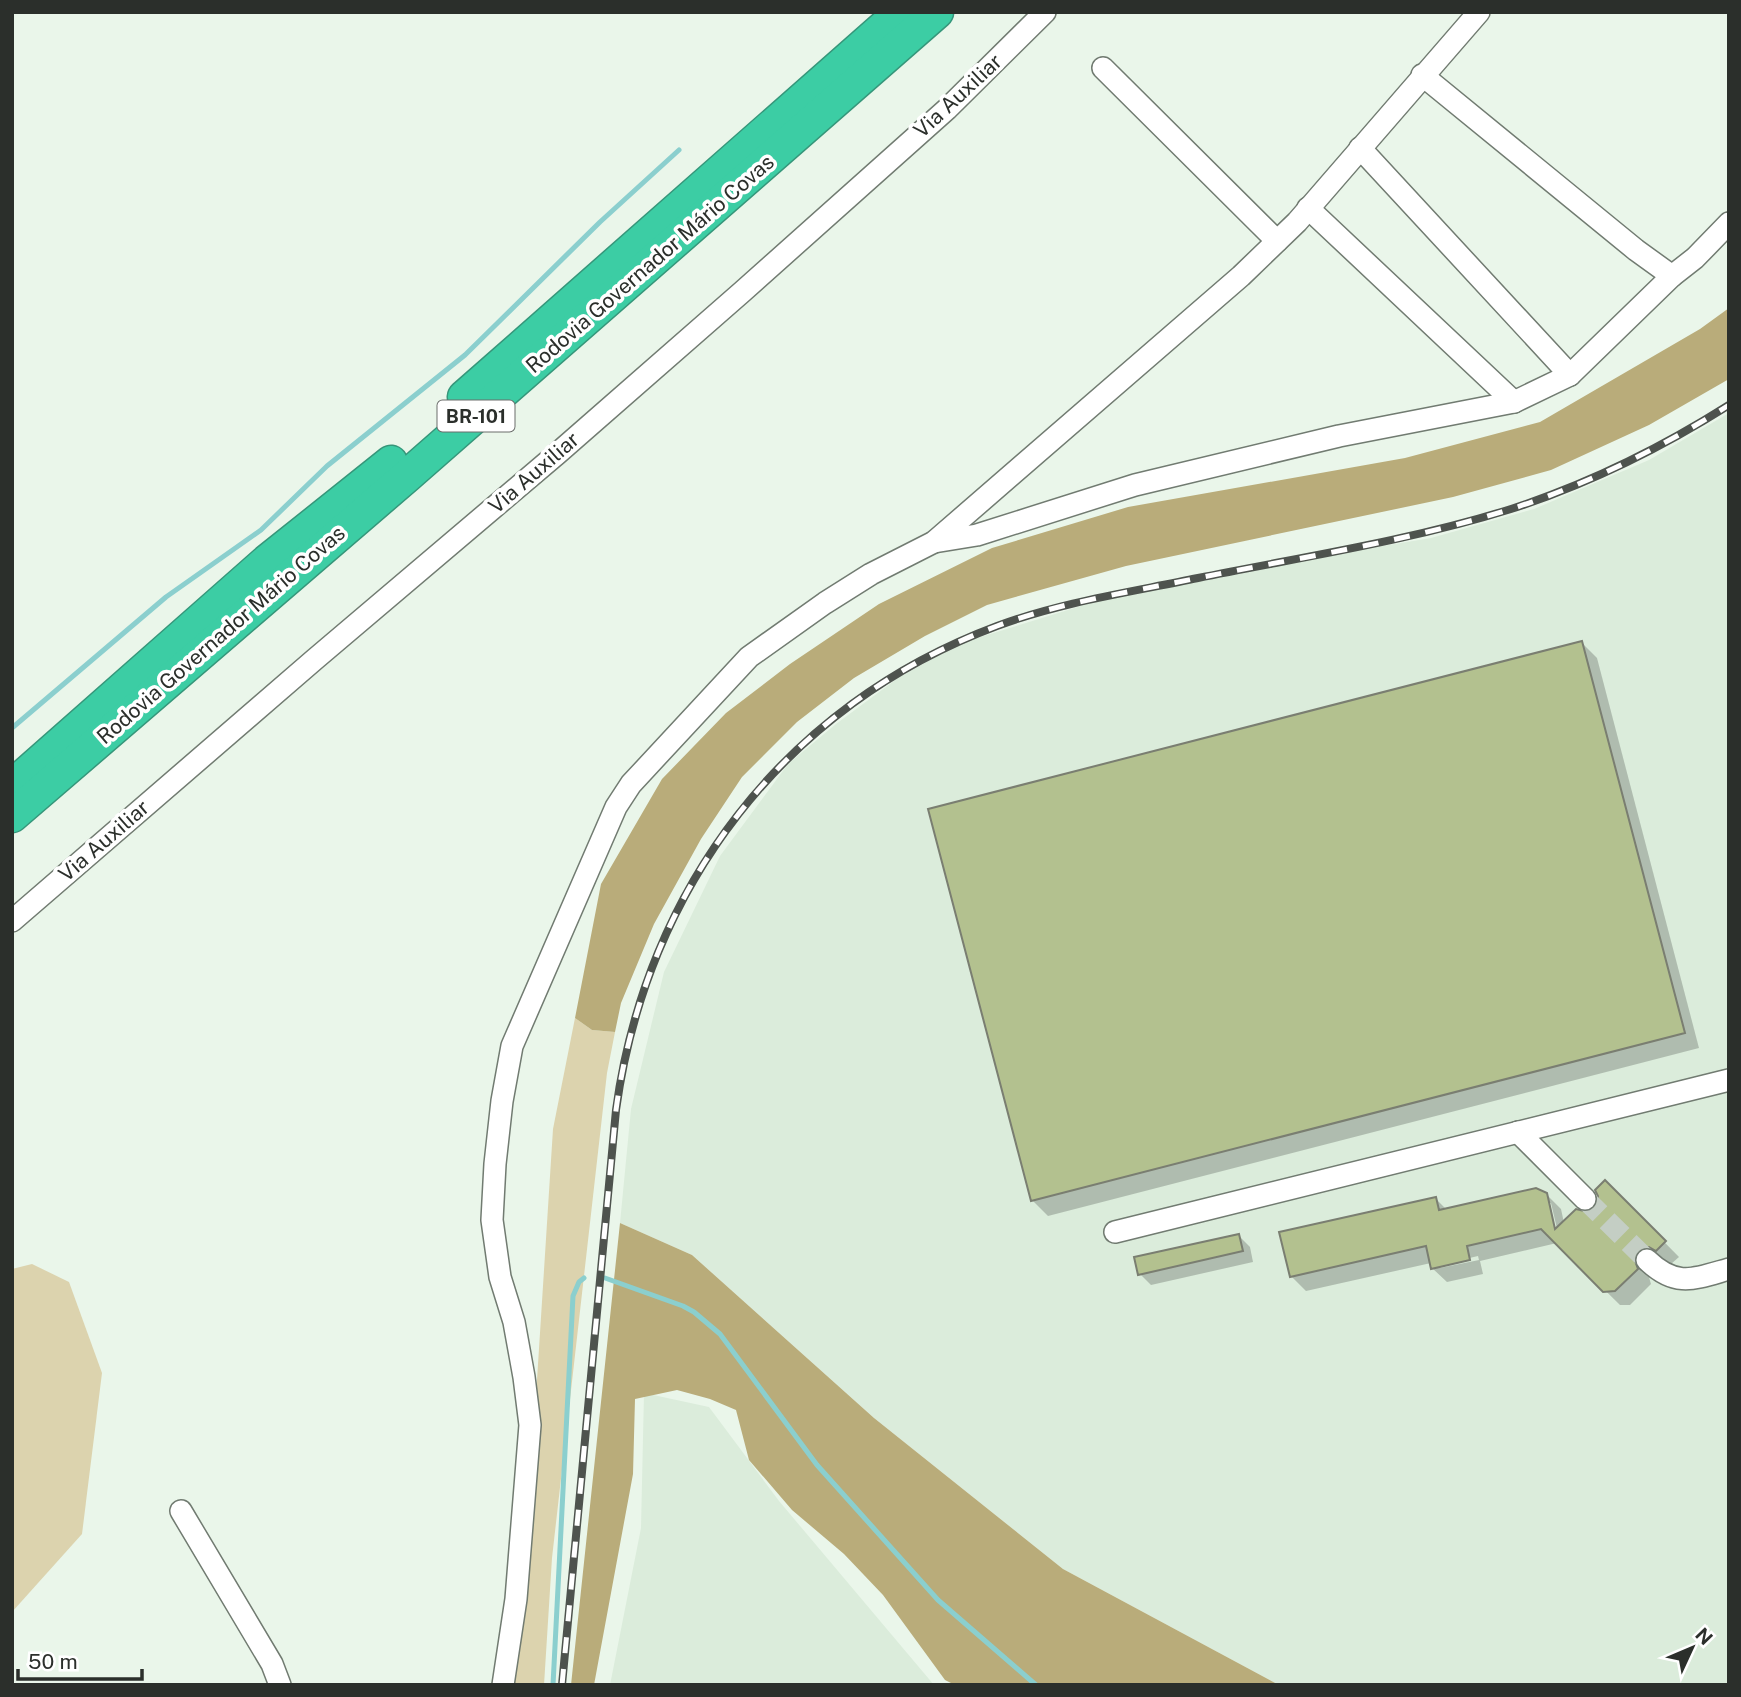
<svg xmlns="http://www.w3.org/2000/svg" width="1741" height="1697" font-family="'Public Sans',sans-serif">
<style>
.built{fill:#dbecdb}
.green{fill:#dcd3ae}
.forest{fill:#b9ac7a}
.shadow{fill:#0003;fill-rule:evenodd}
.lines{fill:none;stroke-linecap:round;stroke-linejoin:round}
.stream{stroke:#8bcfce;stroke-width:5}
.building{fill:#b3c18f;stroke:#7a7e71;stroke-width:2}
.minor-tunnel{stroke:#c4cec4;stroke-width:21;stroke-dasharray:21 10;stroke-linecap:butt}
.minor-casing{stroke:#717b71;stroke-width:24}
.highway-casing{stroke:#36967a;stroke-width:35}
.minor{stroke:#fff;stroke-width:21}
.highway{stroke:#3ccda4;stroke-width:32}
.rail-casing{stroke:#4e534e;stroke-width:8}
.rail{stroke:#fff;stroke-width:5;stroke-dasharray:16;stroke-linecap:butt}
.labels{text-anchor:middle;stroke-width:7;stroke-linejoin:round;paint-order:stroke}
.shield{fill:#fff;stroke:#6b6d6b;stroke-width:2}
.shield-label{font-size:19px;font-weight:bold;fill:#2b2f2b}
.street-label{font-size:21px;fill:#2b2f2b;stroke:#fff}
</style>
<rect width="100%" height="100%" fill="#eaf6ea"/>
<g class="built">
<polygon points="1729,413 1729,1685 1279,1685 1063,1569 874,1418 692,1255 620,1223 631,1109 664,972 720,856 788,764 836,724 898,678 961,643 1149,585 1431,538 1534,509 1649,460"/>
<polygon points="644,1393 709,1407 779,1501 934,1685 610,1685 641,1528"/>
</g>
<g class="green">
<polygon points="575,1018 592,1030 615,1032 607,1073 552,1558 544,1685 511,1685 534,1427 553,1129"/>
<polygon points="32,1264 69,1282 102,1373 82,1534 12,1612 12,1269"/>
</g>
<g class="forest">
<polygon points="1729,308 1729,379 1649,425 1551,470 1453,497 1126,566 987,605 925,636 854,678 797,722 742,777 701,839 654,924 621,1003 615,1032 592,1030 575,1018 601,884 662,779 726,713 790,664 879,604 992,548 1128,507 1405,458 1540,422 1700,329"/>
<polygon points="620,1223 692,1255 874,1418 1063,1569 1279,1685 955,1685 945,1680 883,1595 844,1554 792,1510 749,1460 736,1410 710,1399 677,1390 635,1399 633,1474 594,1685 571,1685"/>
</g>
<g class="shadow">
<polygon points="1582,643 1597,658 1699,1048 1048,1216 1032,1200"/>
<path d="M1605,1182L1679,1257L1671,1264L1664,1261L1648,1274L1651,1284L1630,1305H1620L1557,1243L1480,1261L1483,1274L1447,1282L1432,1268L1431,1263L1306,1291L1291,1276L1436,1199L1447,1210L1546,1194L1561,1209L1564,1223L1596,1209ZM1547,1203H1551L1559,1237L1555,1238ZM1478,1256L1479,1260L1440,1268V1265Z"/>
<polygon points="1238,1235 1250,1247 1253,1262 1151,1285 1140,1274"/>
</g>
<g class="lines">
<g class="stream">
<polyline points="12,728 166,597 261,530 327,466 465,355 600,222 679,150"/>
<polyline points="605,1278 683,1306 694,1312 720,1334 817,1465 938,1600 1036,1685"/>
<polyline points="553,1685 573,1296 579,1282 584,1278"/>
</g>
</g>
<g class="building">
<polygon points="1582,641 1685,1033 1031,1201 928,809"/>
<polygon points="1605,1180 1666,1241 1656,1251 1649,1247 1637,1251 1634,1258 1638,1269 1615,1291 1603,1292 1541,1229 1467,1246 1470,1260 1431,1269 1426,1246 1290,1277 1279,1232 1436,1197 1439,1210 1536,1188 1547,1193 1555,1229 1576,1209 1588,1212 1595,1208 1598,1196 1595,1190"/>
<polygon points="1239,1234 1243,1251 1138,1275 1134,1257"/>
</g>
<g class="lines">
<polyline class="minor-tunnel" points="1585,1199 1647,1260"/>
<defs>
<g id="minor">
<polyline points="1103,68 1277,241"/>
<polyline points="1422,75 1636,250 1672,276 1695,258 1729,223"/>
<polyline points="1360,148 1570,375"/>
<polyline points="1308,208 1514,402"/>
<polyline points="934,542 977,535 1135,485 1339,436 1514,402 1570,375 1672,276"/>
<polyline points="12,921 314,660 558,453 742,292 947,109 1045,12"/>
<polyline points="1518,1132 1585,1199"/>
<polyline points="1115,1232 1729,1080"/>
<path d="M1647,1260C1676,1288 1694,1279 1729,1269"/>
<polyline points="181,1511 272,1664 280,1685"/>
<polyline points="503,1685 516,1599 530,1425 524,1377 514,1322 500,1277 492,1220 495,1164 502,1101 512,1046 616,807 631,784 749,657 825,603 871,574 934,542 1241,276 1297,222 1479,12"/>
</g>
<g id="highway">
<polyline points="464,397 901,12"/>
<polyline points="12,786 267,561 391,462"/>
<polyline points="12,816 407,476 937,12"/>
</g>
</defs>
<use href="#minor" class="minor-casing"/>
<use href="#highway" class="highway-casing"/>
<use href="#minor" class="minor"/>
<use href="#highway" class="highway"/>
<defs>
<path id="rail" d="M562,1685L616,1110C646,888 785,705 997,626C1061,602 1131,592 1198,578C1302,557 1409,541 1511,509C1588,484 1661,448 1729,405"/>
</defs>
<use href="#rail" class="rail-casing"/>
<use href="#rail" class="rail"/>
</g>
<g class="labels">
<rect class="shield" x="437.5" y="400.5" width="77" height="31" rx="5"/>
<g class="shield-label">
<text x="476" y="423">BR-101</text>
</g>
<g class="street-label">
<text transform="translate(958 96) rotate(-43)" y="7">Via Auxiliar</text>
<text transform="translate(650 264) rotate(-41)" y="7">Rodovia Governador Mário Covas</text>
<text transform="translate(534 473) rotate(-41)" y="7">Via Auxiliar</text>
<text transform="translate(221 635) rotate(-41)" y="7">Rodovia Governador Mário Covas</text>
<text transform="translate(104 841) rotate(-41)" y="7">Via Auxiliar</text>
</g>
</g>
<rect width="1741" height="1697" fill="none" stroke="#2b2f2b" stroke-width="28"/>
<g transform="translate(1692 1648) rotate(46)" stroke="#ffffff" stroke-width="5" paint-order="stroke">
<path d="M0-5L12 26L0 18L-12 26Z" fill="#2b2f2b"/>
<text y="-10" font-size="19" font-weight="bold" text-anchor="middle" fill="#2b2f2b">N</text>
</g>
<path d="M18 1669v10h124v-10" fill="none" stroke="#2b2f2b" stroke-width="3.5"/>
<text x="28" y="1669" font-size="21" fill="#2b2f2b" stroke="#ffffff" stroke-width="5" paint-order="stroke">50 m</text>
</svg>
